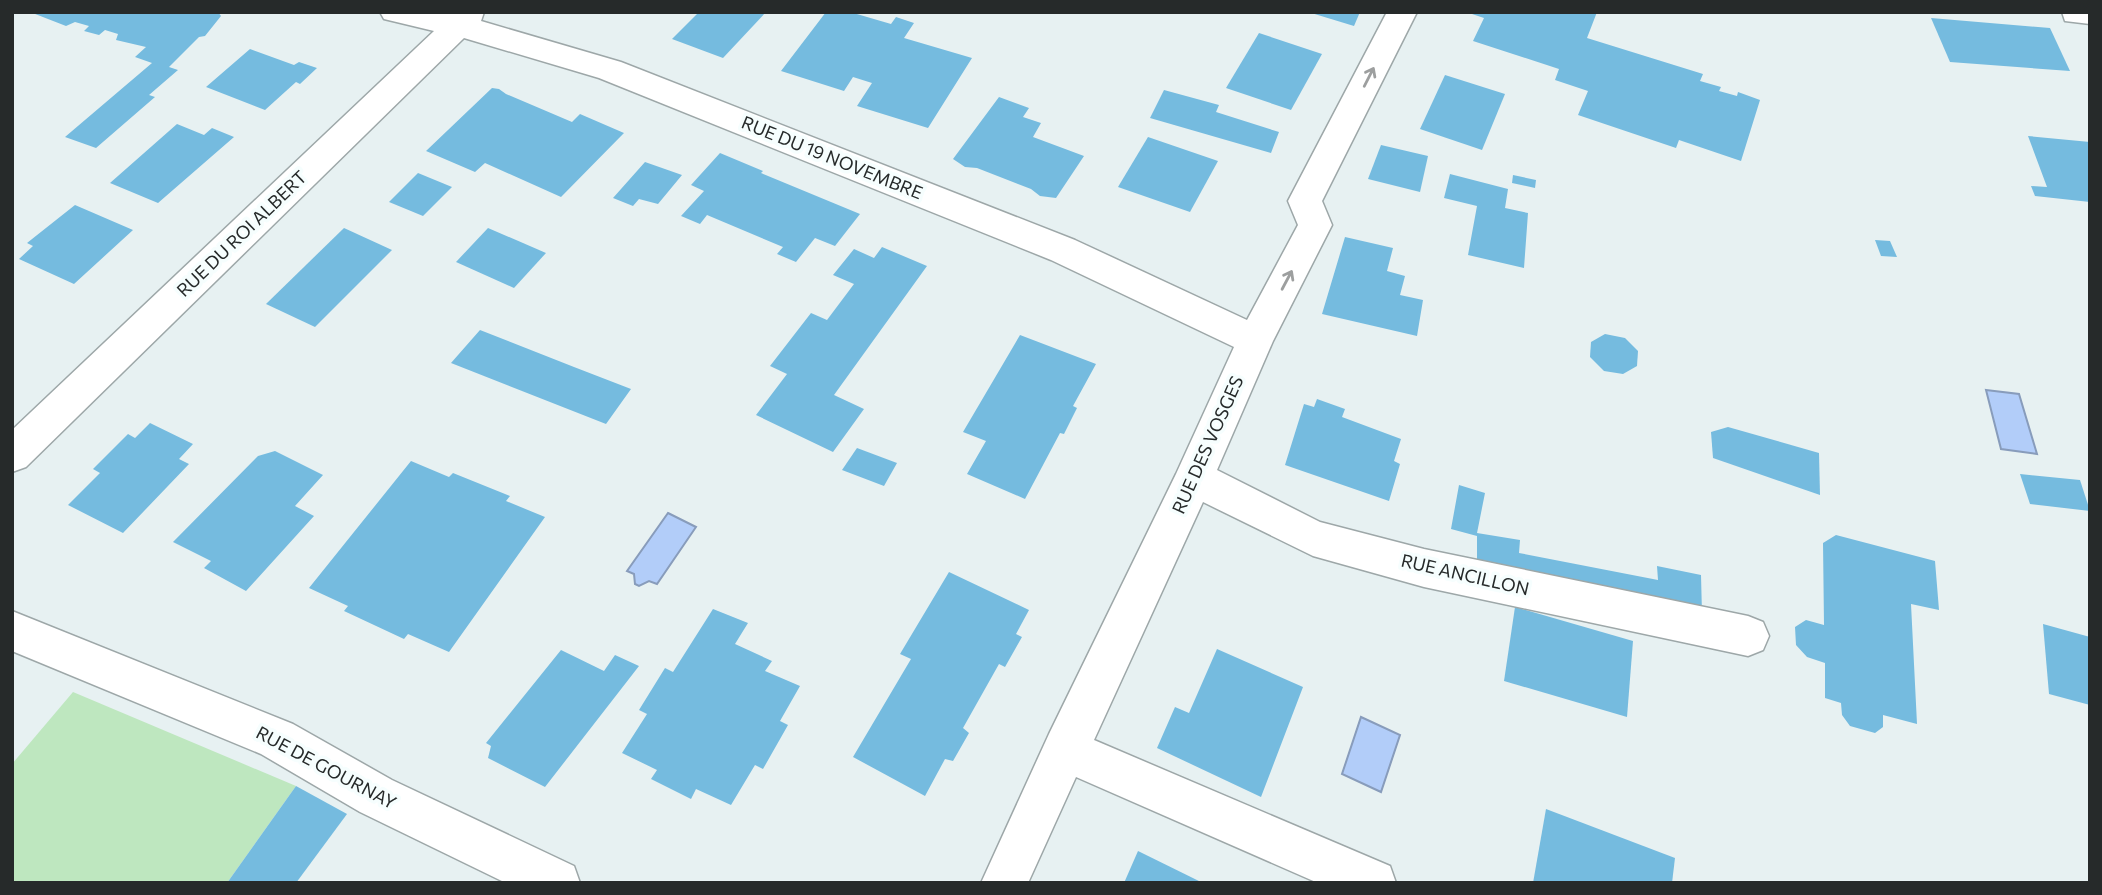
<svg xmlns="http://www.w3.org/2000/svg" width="2102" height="895" font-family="Commissioner,sans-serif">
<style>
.green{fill:#bee7bf}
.water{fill:#b2cdf9;stroke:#889cbb;stroke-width:2}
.building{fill:#75bbdf}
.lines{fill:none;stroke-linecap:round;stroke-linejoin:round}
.minor-casing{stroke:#9da7a8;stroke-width:3}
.minor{fill:#fff;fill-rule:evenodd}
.oneway{stroke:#9d9f9f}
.labels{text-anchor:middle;stroke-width:7;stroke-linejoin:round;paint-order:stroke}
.street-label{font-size:18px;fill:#262a2a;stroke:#f6fefe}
</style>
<rect width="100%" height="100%" fill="#e7f1f2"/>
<polygon class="green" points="73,692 296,786 227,883 12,883 12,764"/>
<g class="water">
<polygon points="1986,390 2019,394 2037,454 2001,449"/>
<polygon points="668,513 696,527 657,584 649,581 639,586 635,584 634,574 627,571"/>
<polygon points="1361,717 1400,735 1381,792 1342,774"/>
</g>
<g class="building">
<polygon points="30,12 218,12 221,16 205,36 199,37 169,67 178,70 149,95 155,97 96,148 65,137 152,63 135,57 146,47 116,40 118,34 105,30 99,35 84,31 89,26 75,22 66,26"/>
<polygon points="699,12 766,12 723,58 672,39"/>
<polygon points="826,12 850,12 891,24 896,17 914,23 904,38 972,58 928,128 857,106 872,83 853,77 844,91 781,71"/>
<polygon points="1308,12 1360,12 1354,26"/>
<polygon points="1473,12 1597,12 1587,38 1703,74 1700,81 1721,87 1719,91 1737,96 1738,92 1760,100 1741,161 1679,140 1676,148 1578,115 1588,91 1555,80 1559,69 1473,41 1484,18 1472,14"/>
<polygon points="1931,18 2050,28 2070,71 1950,62"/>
<polygon points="1259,33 1322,54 1291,110 1226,88"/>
<polygon points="250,49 294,65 299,62 317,68 300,84 296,82 265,110 206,87"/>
<polygon points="1445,75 1505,94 1482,150 1420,129"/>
<polygon points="492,88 499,89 506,94 572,122 580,114 624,133 561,197 485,163 475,172 426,151"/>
<polygon points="1164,90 1219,105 1216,112 1279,132 1271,153 1150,118"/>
<polygon points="999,97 1029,108 1023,117 1041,123 1033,137 1084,156 1056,198 1040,196 1031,189 977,168 965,167 953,159"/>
<polygon points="177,124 204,135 212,128 234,137 158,203 110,183"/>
<polygon points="2028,136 2090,142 2090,202 2035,196 2031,186 2047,187"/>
<polygon points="1148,137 1218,161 1190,212 1118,187"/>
<polygon points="1381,145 1428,156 1420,192 1368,179"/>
<polygon points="720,153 763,171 761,173 860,214 835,246 815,238 796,262 777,254 783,247 707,215 700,224 681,216 704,191 691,185"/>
<polygon points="645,162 682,175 658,204 639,199 633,206 613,198"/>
<polygon points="418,173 452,187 423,216 389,202"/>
<polygon points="1450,174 1508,189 1505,208 1528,213 1524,268 1468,255 1477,206 1444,198"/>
<polygon points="1513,175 1536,180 1535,188 1512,183"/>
<polygon points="75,205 133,230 74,284 19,259 33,246 27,243"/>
<polygon points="344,228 392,250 315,327 266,304"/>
<polygon points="488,228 546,253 514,288 456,262"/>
<polygon points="1345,237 1393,248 1387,271 1405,276 1400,295 1423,300 1417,336 1322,314"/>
<polygon points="1875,240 1890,241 1897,257 1881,256"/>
<polygon points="882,247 927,266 834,395 864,409 833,452 756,415 787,374 770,366 811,313 827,320 854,284 833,275 854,249 874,258"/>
<polygon points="480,330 574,367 631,389 606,424 451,363"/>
<polygon points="1605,334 1625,338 1638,351 1637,366 1623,374 1604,371 1590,357 1591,342"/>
<polygon points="1020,335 1096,364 1073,406 1077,408 1064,434 1060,433 1025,499 967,474 986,441 963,432"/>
<polygon points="1317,399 1345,409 1342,417 1401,439 1394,461 1400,464 1389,501 1285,465 1304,404 1314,407"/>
<polygon points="150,423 193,444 179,459 189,464 123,533 68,505 100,473 93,469 128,434 135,438"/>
<polygon points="1728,427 1819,453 1820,495 1713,458 1711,432"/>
<polygon points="857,448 897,463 884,486 842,470"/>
<polygon points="275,451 323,475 295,506 314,516 246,591 204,568 211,561 173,542 258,456"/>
<polygon points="411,461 449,477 453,473 510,496 506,501 545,517 449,652 408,634 404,639 344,611 348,606 309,588"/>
<polygon points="2020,474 2080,480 2090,511 2030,504"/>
<polygon points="1459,485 1485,493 1477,533 1520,540 1519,553 1658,580 1657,566 1701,575 1702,614 1477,571 1477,536 1451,529"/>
<polygon points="1836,535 1935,561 1939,610 1911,604 1917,724 1883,715 1883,727 1875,733 1850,726 1842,715 1841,703 1825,698 1825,663 1807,657 1796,645 1795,627 1806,620 1824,625 1823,543"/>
<polygon points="949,572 1029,610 1016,634 1022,637 1005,667 999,664 963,728 969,733 953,761 945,759 925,796 853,757 911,659 900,654"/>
<polygon points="1515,607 1633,641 1627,717 1504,681"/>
<polygon points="713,609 748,623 735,644 772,661 765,671 800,686 780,721 788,725 763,769 755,765 731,805 696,789 691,799 651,779 657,770 622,753 647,714 639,710 665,668 673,672"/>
<polygon points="2043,624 2090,637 2090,705 2049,694"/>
<polygon points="1217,649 1303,687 1261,797 1157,748 1175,707 1189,713"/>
<polygon points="561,650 604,671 615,655 639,666 545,787 488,758 491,746 486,743"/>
<polygon points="296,786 347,814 296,883 227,883"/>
<polygon points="1546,809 1675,858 1672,883 1533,883"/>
<polygon points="1138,851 1203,883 1124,883"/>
</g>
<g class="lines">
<defs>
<g id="minor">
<polygon points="380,12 451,14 484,12 481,21 621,62 1075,240 1247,320 1298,225 1288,201 1387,12 1417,12 1322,201 1332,225 1273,341 1217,470 1320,522 1424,549 1748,616 1763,622 1769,636 1763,650 1748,656 1424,587 1313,556 1203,502 1094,740 1390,866 1396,883 1318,883 1076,777 1028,883 981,883 1049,734 1176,474 1234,347 1051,260 599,78 464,38 26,467 12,472 12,430 434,31 384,19"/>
<polygon points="2062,12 2090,12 2090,24 2065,21"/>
<polygon points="12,611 293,724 392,780 574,866 580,883 506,883 360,812 261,754 12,651"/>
</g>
</defs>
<use href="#minor" class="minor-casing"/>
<use href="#minor" class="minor"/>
</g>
<defs><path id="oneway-shaft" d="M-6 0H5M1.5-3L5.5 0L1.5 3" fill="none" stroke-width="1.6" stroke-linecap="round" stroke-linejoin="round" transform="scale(1.75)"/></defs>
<g class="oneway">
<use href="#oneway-shaft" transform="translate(1369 77) rotate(-63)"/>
<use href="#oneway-shaft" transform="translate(1287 280) rotate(-62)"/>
</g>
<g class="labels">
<g class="street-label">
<text transform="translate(832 158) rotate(22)" y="6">RUE DU 19 NOVEMBRE</text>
<text transform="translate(242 234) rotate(-44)" y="6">RUE DU ROI ALBERT</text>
<text transform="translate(1208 445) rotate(-66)" y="6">RUE DES VOSGES</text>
<text transform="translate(1465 575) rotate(13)" y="6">RUE ANCILLON</text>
<text transform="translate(326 768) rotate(28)" y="6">RUE DE GOURNAY</text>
</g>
</g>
<rect width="2102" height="895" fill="none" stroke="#262a2a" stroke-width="28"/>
</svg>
